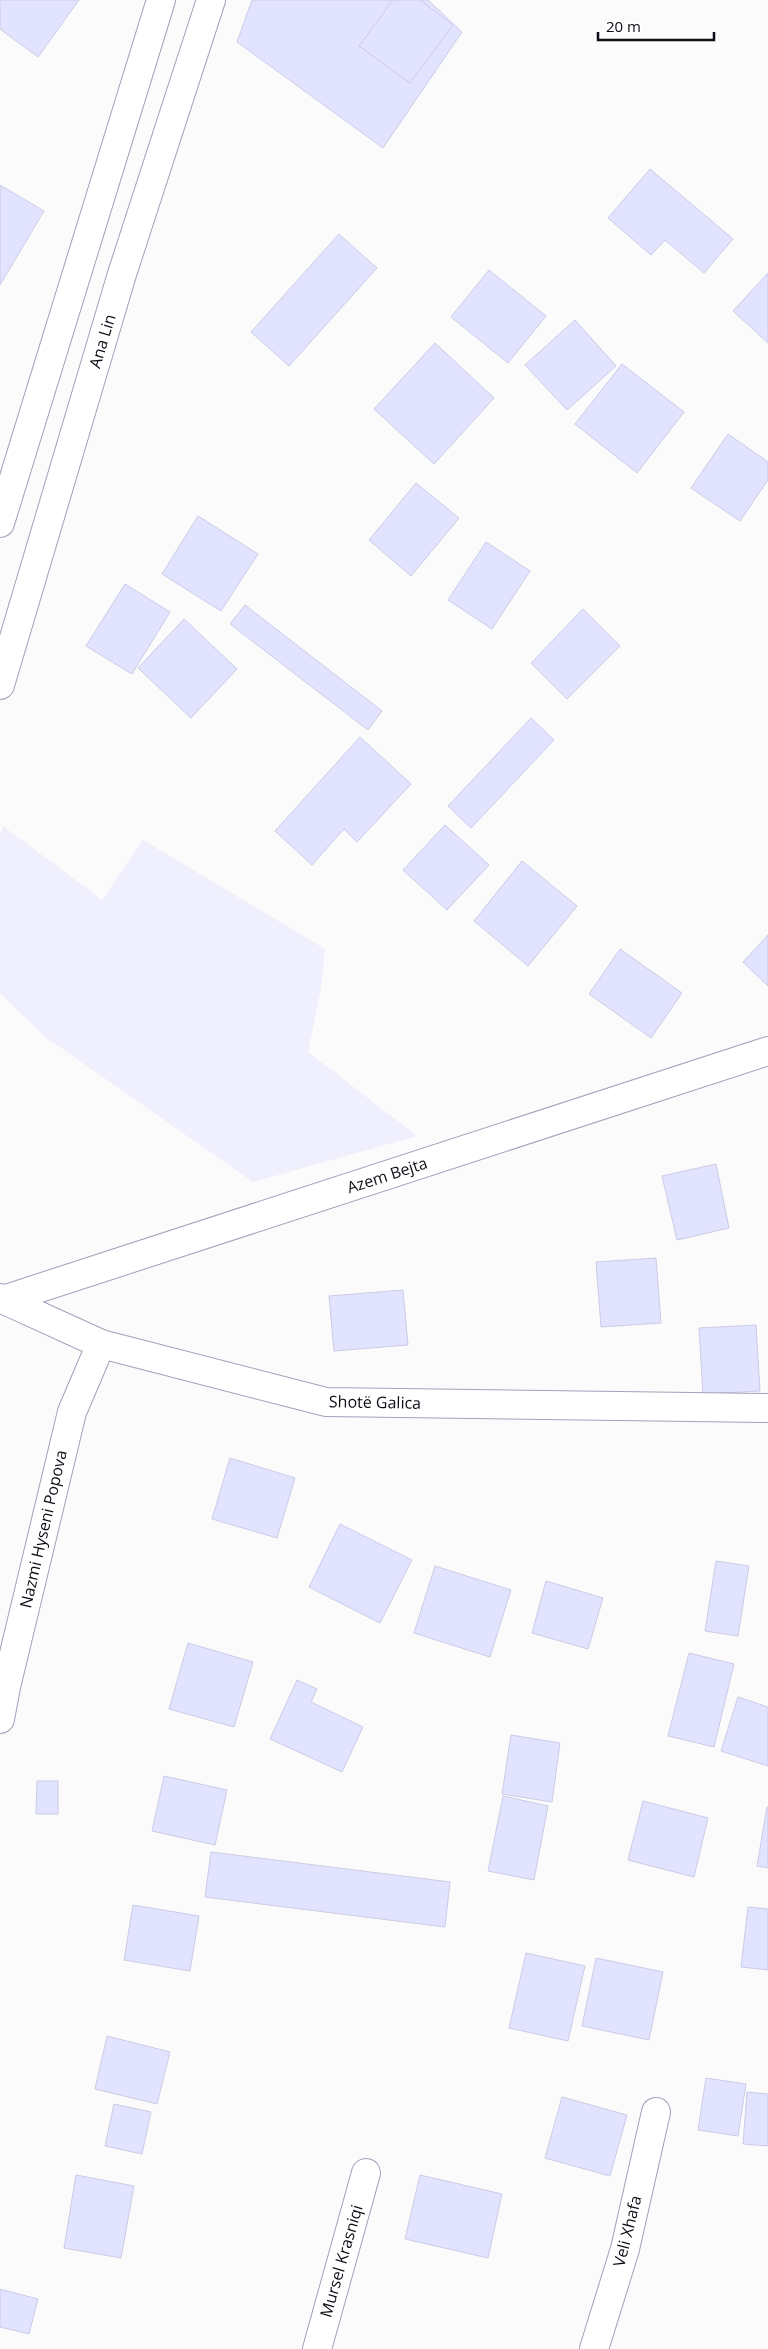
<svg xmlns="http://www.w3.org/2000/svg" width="768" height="2349" font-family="'Open Sans',sans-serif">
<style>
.built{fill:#efeffd}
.building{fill:#e2e3ff;stroke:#cbcbe6}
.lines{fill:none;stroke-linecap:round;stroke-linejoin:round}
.minor-casing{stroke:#a1a1bb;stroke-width:30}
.primary-casing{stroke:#a1a1bb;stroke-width:30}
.minor{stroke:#fff;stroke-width:28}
.primary{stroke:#fff;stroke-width:28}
.labels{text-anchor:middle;stroke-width:4;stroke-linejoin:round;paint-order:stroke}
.street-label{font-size:16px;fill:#0d0d16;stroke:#fff}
</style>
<rect width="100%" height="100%" fill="#fbfbfb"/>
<polygon class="built" points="3,826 102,900 143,840 325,949 321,988 308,1052 417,1136 253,1182 44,1036 0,993 0,836"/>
<g class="building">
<polygon points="0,0 79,0 38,57 0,29"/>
<polygon points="252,0 428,0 462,32 383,148 237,42"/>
<polygon points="393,0 420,0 453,25 410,83 359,46"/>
<polygon points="650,169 733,239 704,273 665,240 651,255 608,218"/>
<polygon points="0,185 44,211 0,285"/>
<polygon points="339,234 377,268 289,366 251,332"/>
<polygon points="489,270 546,316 508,363 451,317"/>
<polygon points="768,273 768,343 733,311"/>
<polygon points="575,320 616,366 567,410 525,365"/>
<polygon points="435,343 494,398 434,464 374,409"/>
<polygon points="622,364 684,412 637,473 575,424"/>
<polygon points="728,434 768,462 768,480 740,521 691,488"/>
<polygon points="416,483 459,518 411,576 369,540"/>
<polygon points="198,516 258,554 221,611 162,574"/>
<polygon points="486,542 530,571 492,629 448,600"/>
<polygon points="125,584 170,612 132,674 86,646"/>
<polygon points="245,605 382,711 368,730 230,624"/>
<polygon points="583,609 620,646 567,699 531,663"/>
<polygon points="184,619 237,669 191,718 138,668"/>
<polygon points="531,718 554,740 471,828 448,806"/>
<polygon points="360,737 411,784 357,842 344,829 312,865 275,831"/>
<polygon points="445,825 489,865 447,910 403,870"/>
<polygon points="522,861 577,906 528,966 474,921"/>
<polygon points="768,935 768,986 743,962"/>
<polygon points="620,949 682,993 651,1038 589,994"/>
<polygon points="716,1164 729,1228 677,1240 662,1176"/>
<polygon points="656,1258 661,1323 601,1327 596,1262"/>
<polygon points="403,1290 408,1345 334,1351 329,1296"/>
<polygon points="756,1325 760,1391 703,1394 699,1328"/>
<polygon points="230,1458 295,1478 277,1538 212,1519"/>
<polygon points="340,1524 412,1560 380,1623 309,1587"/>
<polygon points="716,1561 749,1566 738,1636 705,1631"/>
<polygon points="435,1566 511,1590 490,1657 414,1633"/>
<polygon points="546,1581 603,1598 588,1649 532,1633"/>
<polygon points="188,1643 253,1662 234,1727 169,1709"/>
<polygon points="689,1653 734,1664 714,1747 668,1736"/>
<polygon points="297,1680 317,1689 311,1702 363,1727 342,1772 270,1739"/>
<polygon points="738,1697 768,1707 768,1766 721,1751"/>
<polygon points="511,1735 560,1743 552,1802 502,1794"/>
<polygon points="164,1776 227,1790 215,1845 152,1831"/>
<polygon points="37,1781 58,1781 58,1814 36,1814"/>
<polygon points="503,1796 548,1806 534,1880 488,1871"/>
<polygon points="643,1801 708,1818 694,1877 628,1860"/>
<polygon points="767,1807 768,1807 768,1868 757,1866"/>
<polygon points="211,1852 450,1882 445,1927 205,1897"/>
<polygon points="133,1905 199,1916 190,1971 124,1960"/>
<polygon points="748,1907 768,1909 768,1970 741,1967"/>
<polygon points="526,1953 585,1966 568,2041 509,2028"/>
<polygon points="596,1958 663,1972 649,2040 582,2026"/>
<polygon points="107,2036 170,2052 157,2104 95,2089"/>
<polygon points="706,2078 746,2084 738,2136 698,2130"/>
<polygon points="747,2092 768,2094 768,2146 743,2144"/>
<polygon points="562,2097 627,2115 610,2176 545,2158"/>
<polygon points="114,2104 151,2112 142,2154 105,2146"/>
<polygon points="76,2175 134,2186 121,2258 64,2248"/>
<polygon points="420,2175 502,2194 488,2258 405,2239"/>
<polygon points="0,2289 38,2299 29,2334 0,2327"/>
</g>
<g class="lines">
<defs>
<g id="minor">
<polyline points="0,1298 101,1344 326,1402 768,1408"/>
<polyline points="6,1299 768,1051"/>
<polyline points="0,1719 6,1687 72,1412 101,1344"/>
<polyline points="317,2349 366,2173"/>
<polyline points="594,2349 625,2249 656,2112"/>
</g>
<g id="primary">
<polyline points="0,523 161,0"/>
<polyline points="0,685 122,274 211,0"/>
</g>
</defs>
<use href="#minor" class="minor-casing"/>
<use href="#primary" class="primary-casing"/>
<use href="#minor" class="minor"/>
<use href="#primary" class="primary"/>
</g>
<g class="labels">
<g class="street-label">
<text transform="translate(102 341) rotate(-73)" y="6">Ana Lin</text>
<text transform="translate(387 1175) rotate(-18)" y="6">Azem Bejta</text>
<text transform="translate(375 1402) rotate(1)" y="6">Shotë Galica</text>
<text transform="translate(43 1529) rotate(-77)" y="6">Nazmi Hyseni Popova</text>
<text transform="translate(627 2231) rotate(-76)" y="6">Veli Xhafa</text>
<text transform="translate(341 2261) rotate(-74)" y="6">Mursel Krasniqi</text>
</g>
</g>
<path d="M598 32v8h116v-8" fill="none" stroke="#0d0d16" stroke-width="2.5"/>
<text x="606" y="32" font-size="15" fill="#0d0d16" stroke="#ffffff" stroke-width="4" paint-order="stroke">20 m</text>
</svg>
